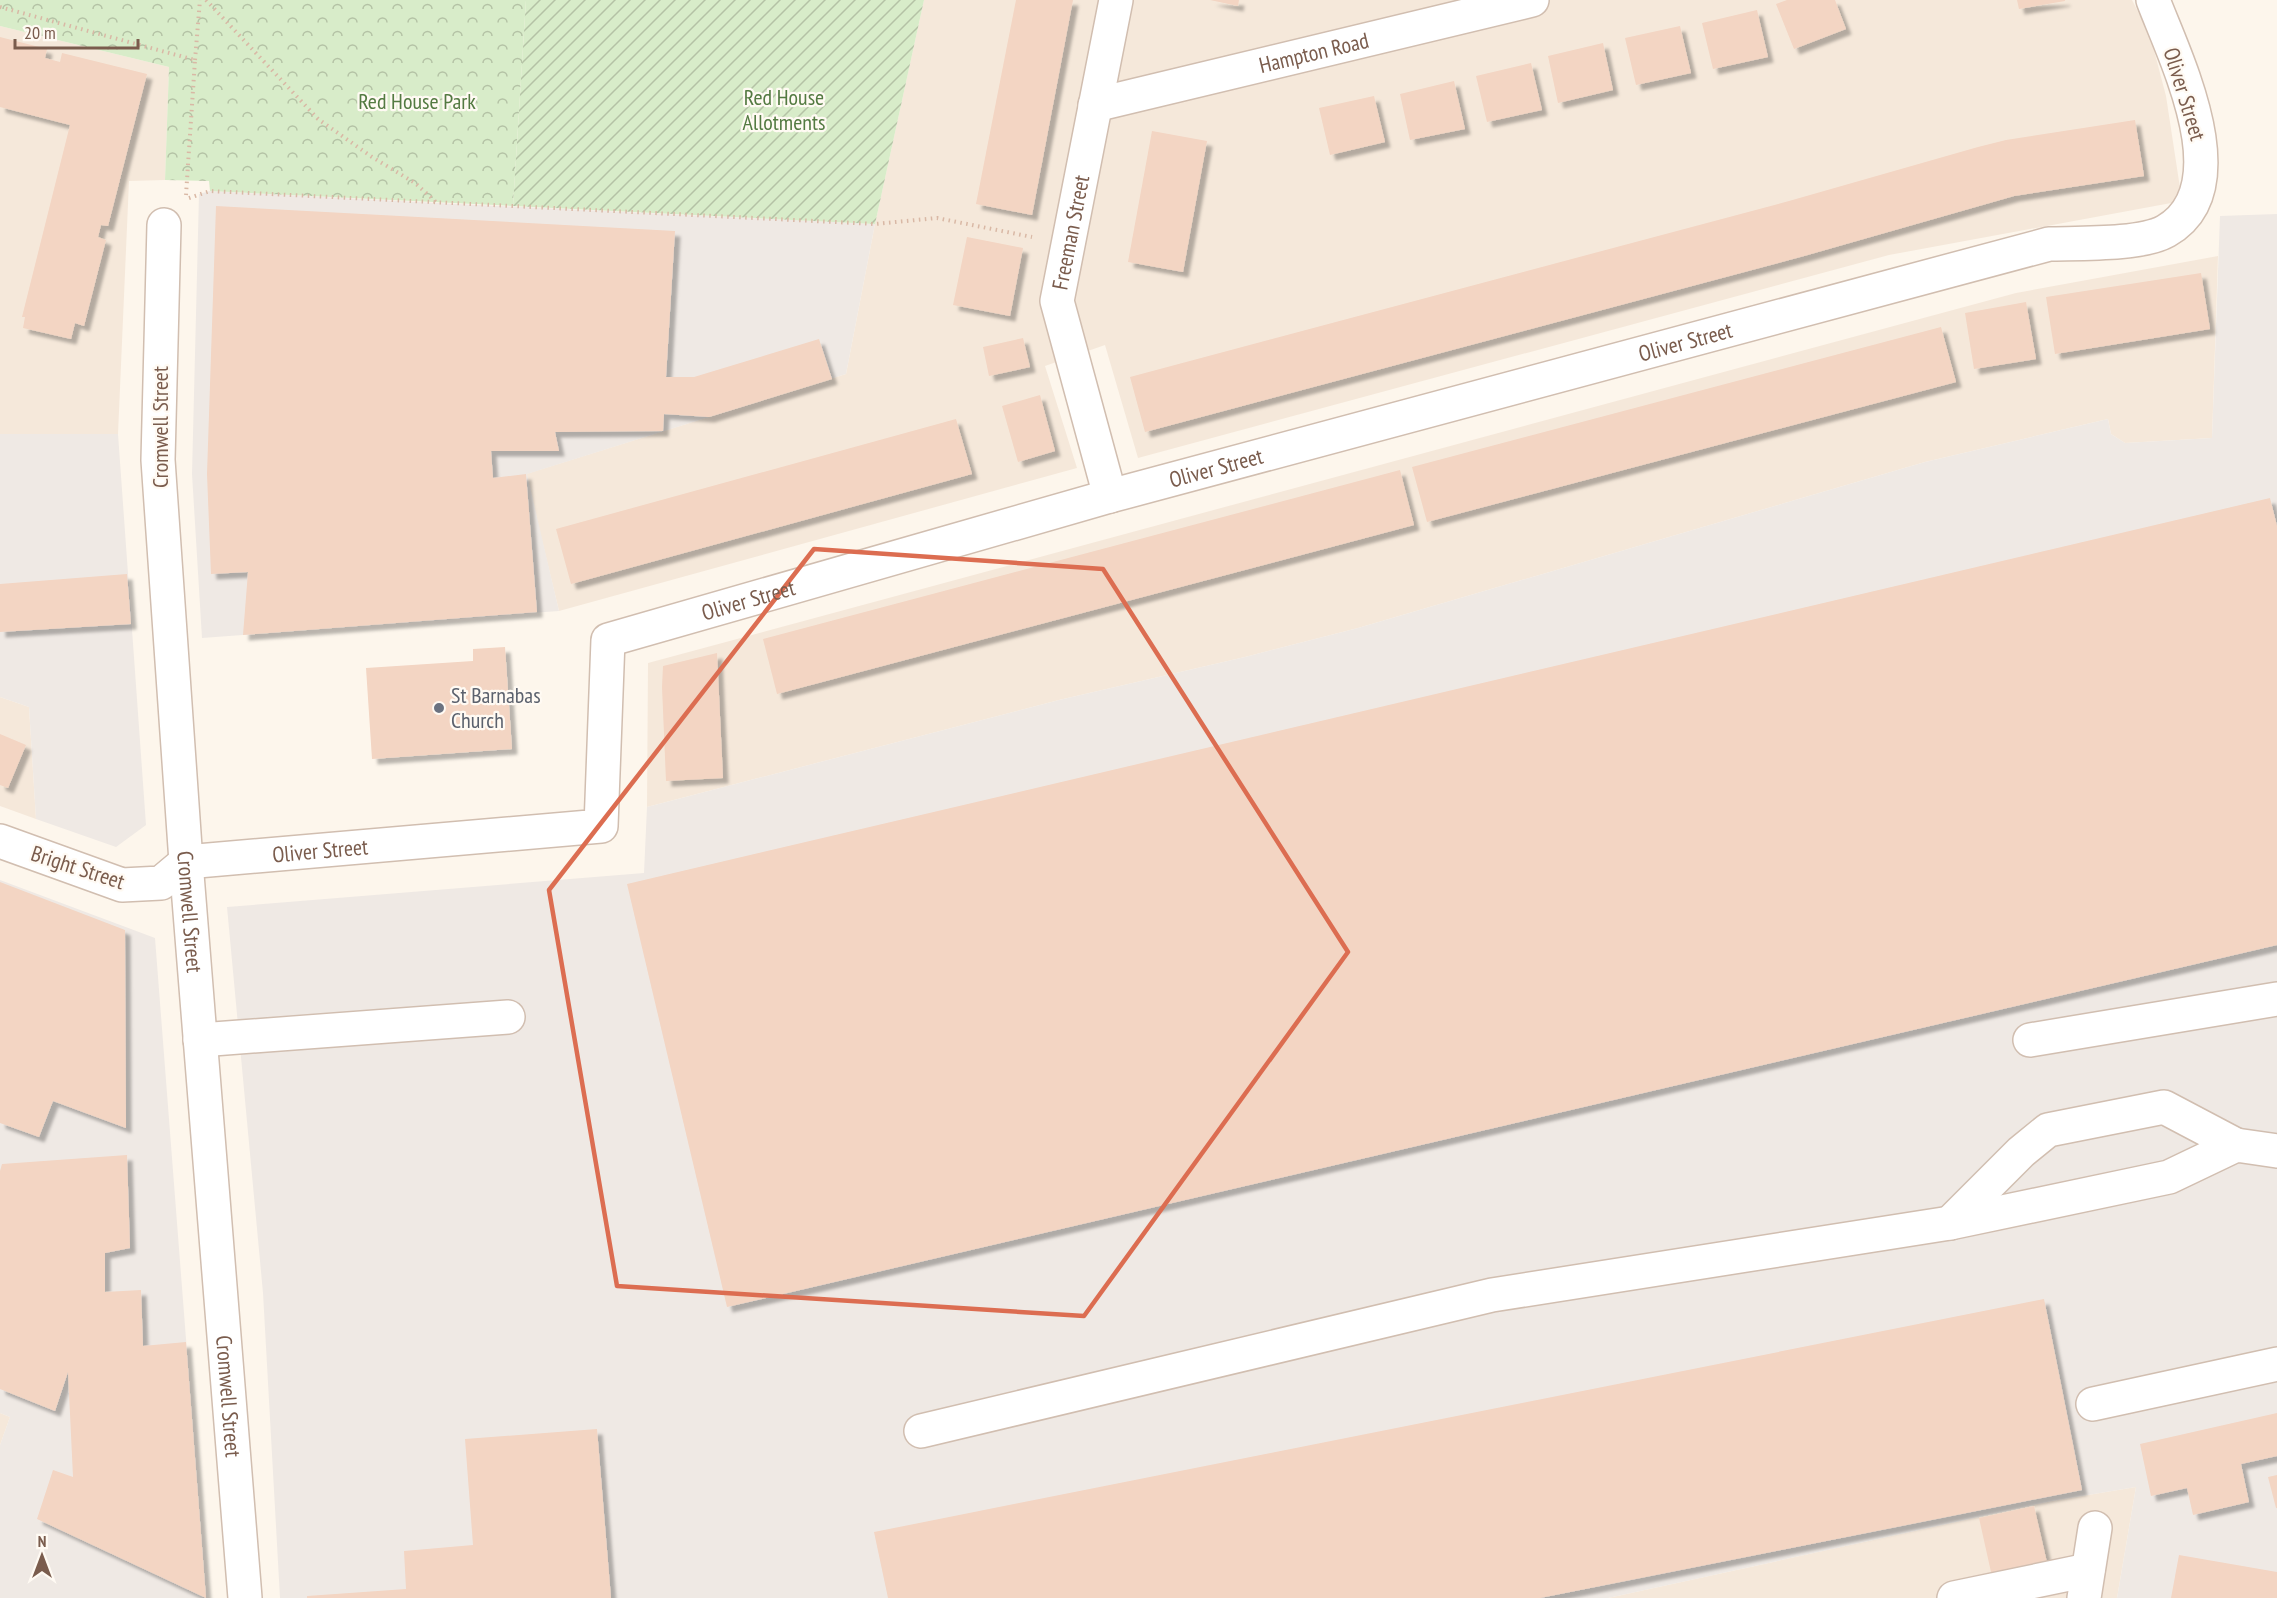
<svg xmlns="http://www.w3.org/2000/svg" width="2277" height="1598" font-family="'PT Sans Narrow',sans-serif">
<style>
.residential{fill:#f5e8da}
.industrial{fill:#efe9e4}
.forest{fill:url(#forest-crowns)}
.garden{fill:url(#garden-furrows)}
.building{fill:#f3d5c3;filter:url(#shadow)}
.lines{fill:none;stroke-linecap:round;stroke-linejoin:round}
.minor-casing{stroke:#d1beb0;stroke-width:36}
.path{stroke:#d9b8a5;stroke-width:4;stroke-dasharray:1.5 4.5;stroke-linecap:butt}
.minor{stroke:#fff;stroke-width:33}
.marked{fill:none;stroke:#dc6d51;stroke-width:4.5;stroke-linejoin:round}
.worship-dot{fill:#6b7280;stroke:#fffaf3;stroke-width:2}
.labels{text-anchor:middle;stroke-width:4.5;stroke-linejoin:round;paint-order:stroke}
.street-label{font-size:22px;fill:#7a5c4d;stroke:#fffaf3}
.park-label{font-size:22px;fill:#537a41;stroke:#fffaf3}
.worship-label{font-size:22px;fill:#5b616d;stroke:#fffaf3;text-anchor:start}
</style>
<defs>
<pattern id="forest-crowns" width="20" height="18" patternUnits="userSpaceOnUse" patternTransform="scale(1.5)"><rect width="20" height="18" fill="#d8ecc9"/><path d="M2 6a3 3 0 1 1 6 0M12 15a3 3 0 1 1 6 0" fill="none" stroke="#b4c2a5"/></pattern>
<pattern id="garden-furrows" width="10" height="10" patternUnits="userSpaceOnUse" patternTransform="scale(1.5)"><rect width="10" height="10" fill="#d8ecc9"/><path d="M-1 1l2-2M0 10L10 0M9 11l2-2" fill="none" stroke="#b4c2a5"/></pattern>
<filter id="shadow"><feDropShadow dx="5.5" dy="5.5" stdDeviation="1.5" flood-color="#0004"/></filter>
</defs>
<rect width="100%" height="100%" fill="#fdf6ec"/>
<g class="residential">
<polygon points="924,0 2132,0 2150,35 2166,96 2182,201 1889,255 1138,458 1105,345 1045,366 1077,468 559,611 526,474 846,374 875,224"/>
<polygon points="0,26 169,67 165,180 129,181 118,434 0,434"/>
<polygon points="2218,256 2212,438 2125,443 2111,434 2108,419 1925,462 1358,628 1245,657 1059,700 647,807 648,663 2016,293"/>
<polygon points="0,697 29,707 36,819 0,806"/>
<polygon points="0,1413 10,1417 0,1445"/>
<polygon points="2136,1487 2117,1598 1608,1598 2052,1501"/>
</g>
<g class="industrial">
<polygon points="210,191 438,203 875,224 846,374 527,474 559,611 202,638 192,474 199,194"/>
<polygon points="2277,214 2277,1598 2117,1598 2136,1487 2052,1501 1608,1598 280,1598 263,1293 227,907 644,873 647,807 1059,700 1245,657 1358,628 1925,462 2108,419 2111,434 2125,443 2212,438 2220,216"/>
<polygon points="0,434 118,434 146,825 116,847 36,819 29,707 0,697"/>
<polygon points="0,880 155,938 206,1598 0,1598 0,1445 10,1417 0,1413"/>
</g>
<polygon class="forest" points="0,0 526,0 513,206 210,191 209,181 165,180 169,67 0,26"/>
<polygon class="garden" points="526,0 924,0 875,224 513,206"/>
<g class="building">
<polygon points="1016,0 1073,0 1032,215 976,204"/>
<polygon points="1210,0 1239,0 1238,6"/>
<polygon points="1787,0 1835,0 1846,29 1794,49 1776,4"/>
<polygon points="2017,0 2065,0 2065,1 2019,9"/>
<polygon points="1757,10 1768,57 1713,69 1702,23"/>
<polygon points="1680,26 1691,73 1636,85 1625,38"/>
<polygon points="0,37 47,49 45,58 60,62 62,53 147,74 108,226 101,225 98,237 106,240 84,326 75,323 71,339 23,328 25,317 22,317 70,125 0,107"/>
<polygon points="1603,43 1613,90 1558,103 1548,56"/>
<polygon points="1531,63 1542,110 1487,122 1476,76"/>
<polygon points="1454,81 1465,129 1410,140 1400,94"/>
<polygon points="1374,96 1385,142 1330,155 1319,108"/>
<polygon points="2135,120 2144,176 2014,196 1804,256 1145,432 1130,377 1789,201 1978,147 2006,140"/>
<polygon points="1152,131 1207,141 1183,272 1128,262"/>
<polygon points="216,206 675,231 666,377 694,377 819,339 832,379 709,417 664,414 663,431 555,432 559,451 491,451 493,478 526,474 537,612 243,635 248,572 211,574 207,474"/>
<polygon points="967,237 1023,248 1010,316 953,305"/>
<polygon points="2201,273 2210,329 2055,354 2046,297"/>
<polygon points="2026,302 2036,359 1974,369 1965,313"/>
<polygon points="1941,327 1956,382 1427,522 1412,467"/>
<polygon points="1023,338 1030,367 989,376 983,347"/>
<polygon points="1040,395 1055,451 1018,462 1002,406"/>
<polygon points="956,419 972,474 571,584 556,529"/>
<polygon points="1400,470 1414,525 777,694 763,639"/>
<polygon points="2270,498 2277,526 2277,945 727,1307 627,884"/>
<polygon points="127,574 131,624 0,632 0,584"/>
<polygon points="505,647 512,749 372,759 366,668 473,661 473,649"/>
<polygon points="717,653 723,778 666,781 662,687 663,666"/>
<polygon points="0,734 26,745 8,788 0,785"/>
<polygon points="0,882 125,930 126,1128 53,1101 39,1137 0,1123"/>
<polygon points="127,1155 130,1248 105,1253 105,1292 141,1290 143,1346 186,1342 206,1598 37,1519 53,1470 73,1477 68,1372 55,1411 0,1389 0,1171 2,1164"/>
<polygon points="2044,1299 2082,1490 1540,1598 888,1598 874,1532"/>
<polygon points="2277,1413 2277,1456 2241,1464 2249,1502 2193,1515 2187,1488 2151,1496 2140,1444"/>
<polygon points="597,1429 611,1598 307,1598 307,1596 406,1589 404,1551 473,1545 465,1439"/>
<polygon points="2277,1475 2277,1508 2276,1508 2268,1477"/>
<polygon points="2034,1506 2048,1567 1993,1581 1979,1518"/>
<polygon points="2179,1555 2277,1572 2277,1598 2171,1598"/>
</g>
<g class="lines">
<defs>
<g id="minor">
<path id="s1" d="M1095,105L1532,0"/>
<path id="s2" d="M164,225L158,460L186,862L245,1598"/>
<path id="s3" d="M1110,496L1057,301L1116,0"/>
<path id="s4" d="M0,841L122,885L161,883L186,862L601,826L608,640L1110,496L2049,244C2078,243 2142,245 2166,231C2241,188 2175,58 2153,0"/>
<polyline points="200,1040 508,1017"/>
<polyline points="2030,1040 2277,999"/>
<polyline points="1950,1223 2021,1152 2048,1130 2164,1107 2236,1145"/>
<polyline points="2093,1404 2277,1364"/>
<polyline points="921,1431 1492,1295 1950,1223 2169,1177 2236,1145 2277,1151"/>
<polyline points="1954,1598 2088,1570"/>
<polyline points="2084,1598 2095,1528"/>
</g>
</defs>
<use href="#minor" class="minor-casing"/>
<g class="path">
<polyline points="206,0 318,119 372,157 415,183 436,202"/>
<polyline points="0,7 195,60 186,195"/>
<polyline points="195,60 200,0"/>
<polyline points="189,198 210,191 875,224 937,218 1032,237"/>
</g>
<use href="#minor" class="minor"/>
</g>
<path class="marked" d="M814,549L1103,569L1348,952L1084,1316L617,1286L549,890Z"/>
<circle class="worship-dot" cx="439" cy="708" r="6"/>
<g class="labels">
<g class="street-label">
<text dy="8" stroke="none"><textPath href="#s1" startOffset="225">Hampton Road</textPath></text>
<text transform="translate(2185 94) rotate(73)" y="8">Oliver Street</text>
<text dy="8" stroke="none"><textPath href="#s3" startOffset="272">Freeman Street</textPath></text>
<text dy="8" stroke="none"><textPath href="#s4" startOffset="1922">Oliver Street</textPath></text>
<text transform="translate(160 427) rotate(-90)" y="8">Cromwell Street</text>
<text dy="8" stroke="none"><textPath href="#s4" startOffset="1436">Oliver Street</textPath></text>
<text dy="8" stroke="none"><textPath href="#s4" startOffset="950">Oliver Street</textPath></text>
<text dy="8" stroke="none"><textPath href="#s4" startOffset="336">Oliver Street</textPath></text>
<text transform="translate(78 867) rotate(18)" y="8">Bright Street</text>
<text dy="8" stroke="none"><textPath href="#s2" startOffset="688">Cromwell Street</textPath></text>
<text dy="8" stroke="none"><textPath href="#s2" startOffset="1174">Cromwell Street</textPath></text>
</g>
<g class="park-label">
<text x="784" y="105">Red House<tspan x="784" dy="25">Allotments</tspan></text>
<text x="417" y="109">Red House Park</text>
</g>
<g class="worship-label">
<text x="451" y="703">St Barnabas<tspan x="451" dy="25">Church</tspan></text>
</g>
</g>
<g transform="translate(42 1556)" stroke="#fffaf3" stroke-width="4.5" paint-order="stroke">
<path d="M0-4.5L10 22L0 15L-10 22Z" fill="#7a5c4d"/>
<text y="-9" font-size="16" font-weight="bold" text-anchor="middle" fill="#7a5c4d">N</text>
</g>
<path d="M15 39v9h123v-9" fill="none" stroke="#7a5c4d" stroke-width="3"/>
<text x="24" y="39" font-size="18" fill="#7a5c4d" stroke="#fffaf3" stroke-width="4.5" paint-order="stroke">20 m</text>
</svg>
